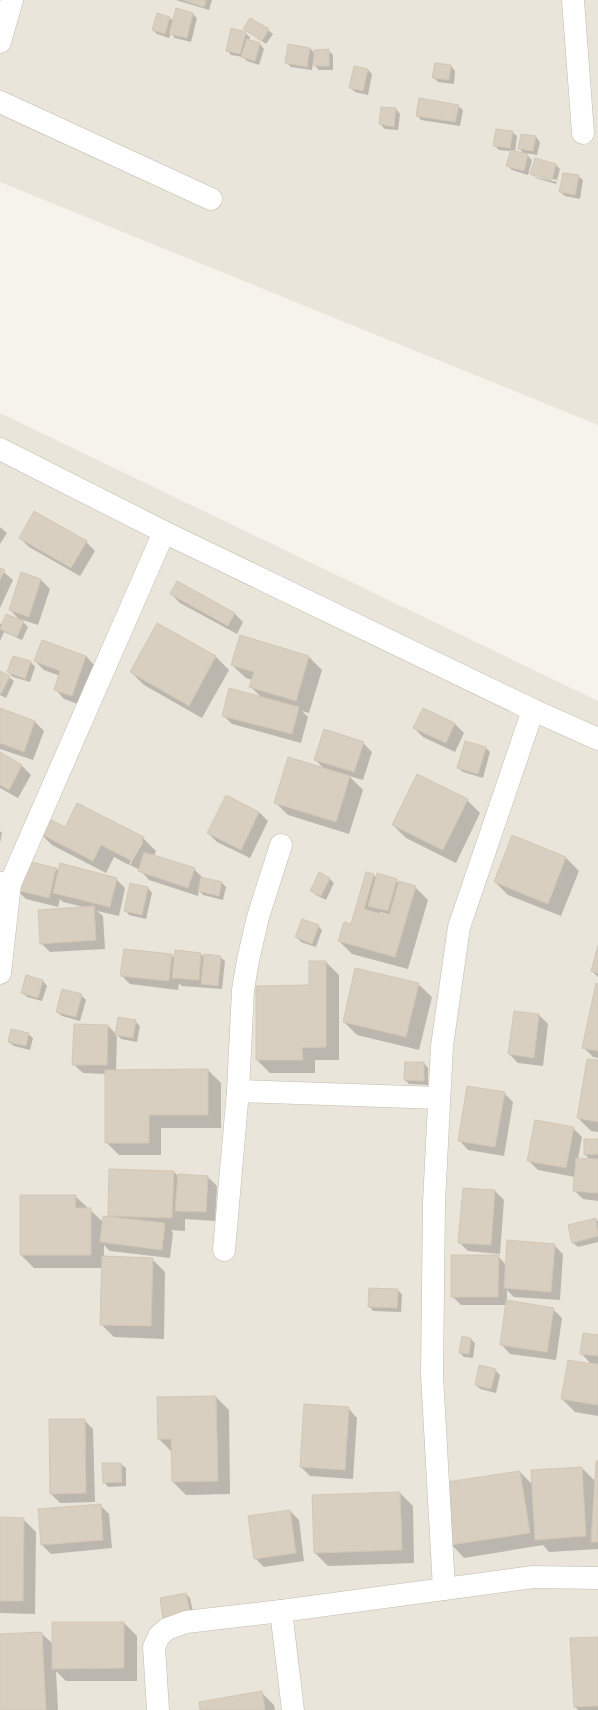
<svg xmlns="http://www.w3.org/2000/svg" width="598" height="1710" font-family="'PT Sans',sans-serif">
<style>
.residential{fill:#eae5da}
.shadow{fill:#0003;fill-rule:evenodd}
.building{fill:#d8cfc1;stroke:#d3c7b4}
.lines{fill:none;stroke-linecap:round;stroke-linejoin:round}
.minor-casing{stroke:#c2bbae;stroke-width:23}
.minor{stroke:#fff;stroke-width:22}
</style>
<rect width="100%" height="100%" fill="#f6f3ec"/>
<g class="residential">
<polygon points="0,0 598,0 598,425 0,182"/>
<polygon points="0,413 598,701 598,1710 0,1710"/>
</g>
<g class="shadow">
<polygon points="176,0 212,0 209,10"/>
<polygon points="193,14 197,18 191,42 175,38 171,33 169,38 157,34 153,30 170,18 174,22"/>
<polygon points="245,29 268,30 273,34 266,44"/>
<polygon points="245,33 250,37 249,41 260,44 264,49 259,65 247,61 243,57 231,55 227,50"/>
<polygon points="310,48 315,54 328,50 333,55 333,70 319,70 315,66 315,56 314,56 312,70 291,67 286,62"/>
<polygon points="451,66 455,71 454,84 438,82 434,78"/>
<polygon points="355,67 368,70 372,74 368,95 355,92 350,87"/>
<polygon points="458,106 463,110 460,126 421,120 417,115"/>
<polygon points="396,109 400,114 398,130 385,129 380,124"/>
<polygon points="512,132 517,136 515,152 525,155 519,148 536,137 540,142 537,155 525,153 532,160 528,175 512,170 508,166 511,151 499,150 494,145"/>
<path d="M556,165L560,169L556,184L536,178L531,174ZM535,175L557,180V182L535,177Z"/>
<polygon points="578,176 583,180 580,199 565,196 560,192"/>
<polygon points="0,527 7,533 0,544"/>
<polygon points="20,538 86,542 95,551 80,576 29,547"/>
<polygon points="0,569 13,580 0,608"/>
<polygon points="41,580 50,589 38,625 20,619 28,627 22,640 4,632 0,641 0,623 2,625 22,622 10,610"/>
<polygon points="171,594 234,613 243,622 237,634 180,603"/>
<polygon points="158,625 216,657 229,670 202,718 144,685 131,672"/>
<polygon points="241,636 309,657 322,670 309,713 302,711 308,717 301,743 232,724 223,715 262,698 250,686 252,680 246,678 232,665"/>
<polygon points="86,656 95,666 81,705 64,699 55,689 60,676 44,670 35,661"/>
<polygon points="31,662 35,667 30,682 13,677 8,672"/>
<polygon points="0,672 9,677 14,681 6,698 0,695"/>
<polygon points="423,709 455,724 464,733 455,752 423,737 414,728"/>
<polygon points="0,710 35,722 44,731 33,760 0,749"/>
<polygon points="466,742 486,748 490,752 483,778 463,772 458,768"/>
<polygon points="363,743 372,752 363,780 349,776 363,790 349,834 288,815 275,802 325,770 315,759"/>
<polygon points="0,754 22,766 31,775 18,798 0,788"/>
<polygon points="226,796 259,812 268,821 250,858 217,842 208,833"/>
<polygon points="467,800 480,813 456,863 406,838 393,825"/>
<polygon points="65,829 143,838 156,851 154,856 194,869 204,879 222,883 226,887 223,900 203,895 199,891 198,896 149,880 140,870 130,865 143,842 140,842 129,865 114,857 106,873 52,845 39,832"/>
<polygon points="0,831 2,833 0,843"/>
<polygon points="566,858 579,871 561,916 508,895 495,882"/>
<polygon points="56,868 59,872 116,879 125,888 119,916 97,911 103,916 105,949 50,952 41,943 84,907 63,902 60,899 58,907 26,899 17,890"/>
<path d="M367,873L374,875L377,878L396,880L399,883L415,887L428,900L408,969L352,954L339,941L352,926ZM380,912L391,915L390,918L379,915Z"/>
<polygon points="329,878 334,883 326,900 316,895 312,891"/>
<polygon points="131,884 148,888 152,893 146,919 129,915 125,910"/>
<polygon points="318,926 322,930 316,947 301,942 297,937"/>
<polygon points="598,949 598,977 592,971"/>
<polygon points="176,951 201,954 205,958 220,957 225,961 222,989 182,986 179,983 178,990 130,984 121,975 172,955 175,959"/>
<polygon points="326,962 339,975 339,1060 315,1060 315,1073 270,1073 257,1060"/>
<polygon points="43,981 47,986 42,1001 27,997 22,992"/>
<polygon points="418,984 432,997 419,1050 357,1035 344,1022"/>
<polygon points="598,985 598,1058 593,1057 584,1048"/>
<polygon points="81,995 86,1000 80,1021 62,1016 57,1012"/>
<polygon points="539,1015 548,1024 543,1066 518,1063 509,1054"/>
<polygon points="135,1021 140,1026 137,1042 121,1039 117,1035 116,1071 208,1070 221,1083 221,1128 161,1128 161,1155 119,1155 106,1142 106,1074 83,1073 73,1064 108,1026 116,1034"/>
<polygon points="28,1034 33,1038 30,1050 14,1046 9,1042"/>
<polygon points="598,1061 598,1132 591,1131 578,1118"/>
<polygon points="406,1063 424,1063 428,1068 428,1085 409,1084 405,1080"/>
<polygon points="504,1093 513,1102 504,1156 468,1150 459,1140"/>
<polygon points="573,1128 582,1137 578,1159 590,1160 585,1154 598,1140 598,1159 595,1159 595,1160 598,1160 598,1201 583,1199 574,1190 575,1177 538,1170 528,1160"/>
<polygon points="174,1172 179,1177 179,1175 208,1177 217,1186 215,1221 185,1219 185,1231 171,1230 173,1233 170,1258 110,1251 104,1245 104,1257 152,1259 165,1272 164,1339 114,1337 101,1324 102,1268 34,1268 21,1255 75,1196 103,1222 110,1218 109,1216"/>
<polygon points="495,1191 504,1200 500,1254 468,1251 459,1242"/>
<polygon points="595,1219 598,1221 598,1242 578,1247 573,1243"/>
<polygon points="554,1245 563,1254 560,1300 514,1297 507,1290 507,1301 553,1309 562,1318 556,1360 510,1354 501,1344 507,1305 461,1305 452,1296 498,1256 506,1265"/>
<polygon points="397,1290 402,1294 401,1312 373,1311 369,1306"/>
<polygon points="598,1336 598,1364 590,1363 581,1353"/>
<polygon points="463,1337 471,1339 475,1343 473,1358 464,1357 460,1353"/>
<polygon points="598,1366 598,1416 575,1412 562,1399"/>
<polygon points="495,1370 500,1375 496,1393 480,1389 476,1385"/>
<polygon points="216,1397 229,1410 230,1494 186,1495 173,1482 172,1452 159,1439"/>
<polygon points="348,1408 357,1418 353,1479 310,1476 301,1467"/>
<polygon points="84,1420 93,1429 95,1502 60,1503 51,1494"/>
<polygon points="598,1462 598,1549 549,1552 543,1545 464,1558 451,1544 520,1472 533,1485 582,1468 596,1482"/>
<polygon points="103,1464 121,1464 126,1468 126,1486 108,1487 104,1482"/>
<polygon points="400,1493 413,1506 414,1563 328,1566 315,1553"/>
<polygon points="100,1505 109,1514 112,1548 51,1554 42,1545"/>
<polygon points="290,1511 299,1520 304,1561 264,1567 255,1558"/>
<polygon points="0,1518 23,1519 36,1532 35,1614 0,1613"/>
<polygon points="186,1594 190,1598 194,1617 169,1622 164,1617"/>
<polygon points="124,1623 137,1636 137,1681 66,1681 56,1671 58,1710 0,1710 0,1635 41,1633 53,1644"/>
<polygon points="598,1638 598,1710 578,1710 575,1707 571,1639"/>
<polygon points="261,1692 274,1705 275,1710 201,1710"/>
</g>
<g class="building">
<polygon points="183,0 206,0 204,7"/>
<polygon points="176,8 193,13 187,38 169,34"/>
<polygon points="157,13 170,17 165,34 152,30"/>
<polygon points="250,18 269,29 262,41 243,29"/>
<polygon points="231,28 246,32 240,54 226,51"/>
<polygon points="247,39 260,43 255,61 241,57"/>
<polygon points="288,44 310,48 307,67 285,63"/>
<polygon points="329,49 329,66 314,66 314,50"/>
<polygon points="435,63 451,65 449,80 432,78"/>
<polygon points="354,66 368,69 363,91 349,88"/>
<polygon points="419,98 459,105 455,122 416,116"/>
<polygon points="381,107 396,108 394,127 379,124"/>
<polygon points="496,129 513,131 510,148 493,146"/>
<polygon points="521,134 536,136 533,151 518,149"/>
<polygon points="511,150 528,154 524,171 506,166"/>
<polygon points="535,158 556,164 552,180 530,174"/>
<polygon points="563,173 579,175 575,195 559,192"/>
<polygon points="34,511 87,541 71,568 19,538"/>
<polygon points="0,568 5,570 0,580"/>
<polygon points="21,572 41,579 29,617 9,610"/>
<polygon points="177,581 235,613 228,626 170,594"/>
<polygon points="6,614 24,621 17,637 0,629"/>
<polygon points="157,623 216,656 189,706 130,672"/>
<polygon points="240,635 309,656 296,701 249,687 254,672 231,665"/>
<polygon points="42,640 86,656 72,696 54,690 60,671 34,661"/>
<polygon points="13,656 31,661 25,679 7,672"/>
<polygon points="0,671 10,676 1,694 0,693"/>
<polygon points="229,688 299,707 292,734 222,716"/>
<polygon points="0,708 35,721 24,752 0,743"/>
<polygon points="423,708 455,723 446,743 413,728"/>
<polygon points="324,729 364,742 354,772 314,760"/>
<polygon points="465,741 486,747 478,774 457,768"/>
<polygon points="0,752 22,765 9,790 0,785"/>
<polygon points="288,757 350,776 336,822 274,803"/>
<polygon points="417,774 468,799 443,850 392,825"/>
<polygon points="226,795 259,812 241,850 207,833"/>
<polygon points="77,803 144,837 132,861 101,845 93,861 37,832 45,817 65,827"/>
<polygon points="512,835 566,857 548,904 494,882"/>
<polygon points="144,852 195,868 188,888 138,871"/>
<polygon points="23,860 56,868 49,898 16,890"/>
<polygon points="60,863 117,878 110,907 53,893"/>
<polygon points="319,872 330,878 321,896 310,891"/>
<polygon points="366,872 374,874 364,909 389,916 399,881 416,886 395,957 338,941 344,922 351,924"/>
<polygon points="377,873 397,879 388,911 368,906"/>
<polygon points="201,877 222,882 219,896 198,891"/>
<polygon points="130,883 148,887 142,915 124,911"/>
<polygon points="94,906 96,940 40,944 38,910"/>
<polygon points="302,919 319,925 312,944 295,937"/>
<polygon points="598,945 598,973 591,971"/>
<polygon points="124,949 172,954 169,981 120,976"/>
<polygon points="175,950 201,953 199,980 172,978"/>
<polygon points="204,954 221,956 218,986 201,984"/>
<polygon points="309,961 326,961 326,1047 302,1048 303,1060 256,1060 256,986 309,985"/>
<polygon points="355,968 419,983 406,1037 343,1022"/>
<polygon points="26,975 43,980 38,998 21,993"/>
<polygon points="596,983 598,984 598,1051 582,1048"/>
<polygon points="62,989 82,994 76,1017 56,1012"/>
<polygon points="514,1011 539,1014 534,1058 508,1054"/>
<polygon points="118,1017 136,1020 133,1038 115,1035"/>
<polygon points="74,1024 108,1025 107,1065 72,1065"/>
<polygon points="11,1029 29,1033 26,1046 8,1042"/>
<polygon points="587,1059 598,1060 598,1122 577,1118"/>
<polygon points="405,1062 424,1062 424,1081 404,1080"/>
<polygon points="208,1069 208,1115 149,1115 149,1143 105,1143 105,1070"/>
<polygon points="467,1086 505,1092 495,1147 458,1141"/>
<polygon points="535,1120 574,1127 566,1168 527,1161"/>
<polygon points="584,1139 598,1139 598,1154 584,1155"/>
<polygon points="576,1158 598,1159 598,1193 573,1191"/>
<polygon points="109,1169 174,1171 172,1218 108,1216"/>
<polygon points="178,1174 208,1176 206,1212 175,1211"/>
<polygon points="463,1188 495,1190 491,1245 458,1243"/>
<polygon points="20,1195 76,1195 75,1208 91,1208 91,1255 20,1255"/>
<polygon points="103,1216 165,1223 162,1250 100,1242"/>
<polygon points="596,1218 598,1236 572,1243 568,1225"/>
<polygon points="507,1240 555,1244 551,1292 504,1288"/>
<polygon points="451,1255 499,1255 498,1297 451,1297"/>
<polygon points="102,1256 153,1258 151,1326 100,1325"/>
<polygon points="369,1288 398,1289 397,1308 368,1307"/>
<polygon points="506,1300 554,1308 547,1352 500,1345"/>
<polygon points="583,1333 598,1335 598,1356 580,1354"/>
<polygon points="462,1336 471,1338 469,1354 459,1353"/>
<polygon points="568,1360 598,1365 598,1405 561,1399"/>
<polygon points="479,1365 496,1369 491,1389 475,1385"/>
<polygon points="216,1396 218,1481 172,1482 171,1439 158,1439 157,1397"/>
<polygon points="304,1404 349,1407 345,1470 300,1467"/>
<polygon points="49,1419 85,1419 86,1493 50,1494"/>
<polygon points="596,1461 598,1461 598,1542 591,1542"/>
<polygon points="102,1463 121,1463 122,1482 103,1483"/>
<polygon points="582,1467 586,1536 535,1540 531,1470"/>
<polygon points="520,1471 530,1533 450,1545 440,1483"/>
<polygon points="400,1492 402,1550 314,1553 312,1495"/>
<polygon points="101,1504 103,1540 41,1545 38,1509"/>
<polygon points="290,1510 296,1553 254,1559 248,1516"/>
<polygon points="0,1517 24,1518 23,1601 0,1601"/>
<polygon points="186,1593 190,1613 163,1618 160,1598"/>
<polygon points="52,1622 124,1622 124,1668 52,1669"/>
<polygon points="42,1632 46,1710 0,1710 0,1634"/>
<polygon points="598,1637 598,1706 574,1707 570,1638"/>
<polygon points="262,1691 265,1710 200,1710 199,1702"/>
</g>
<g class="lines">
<defs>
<g id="minor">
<polyline points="573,0 583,133"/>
<polyline points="0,42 12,0"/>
<polyline points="0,102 211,199"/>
<polyline points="0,449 164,532 533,710 598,739"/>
<polyline points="0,883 10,884 164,532"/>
<polyline points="0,973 10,884"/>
<polyline points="238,1091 439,1098"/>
<polyline points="224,1250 238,1091 243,990 248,960 258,917 281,845"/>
<polyline points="444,1589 432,1375 434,1202 442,1046 459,927 533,710"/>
<polyline points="281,1611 293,1710"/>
<polyline points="158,1710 154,1647 159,1636 167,1629 186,1622 281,1611 533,1577 598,1578"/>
</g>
</defs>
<use href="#minor" class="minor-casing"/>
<use href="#minor" class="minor"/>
</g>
</svg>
